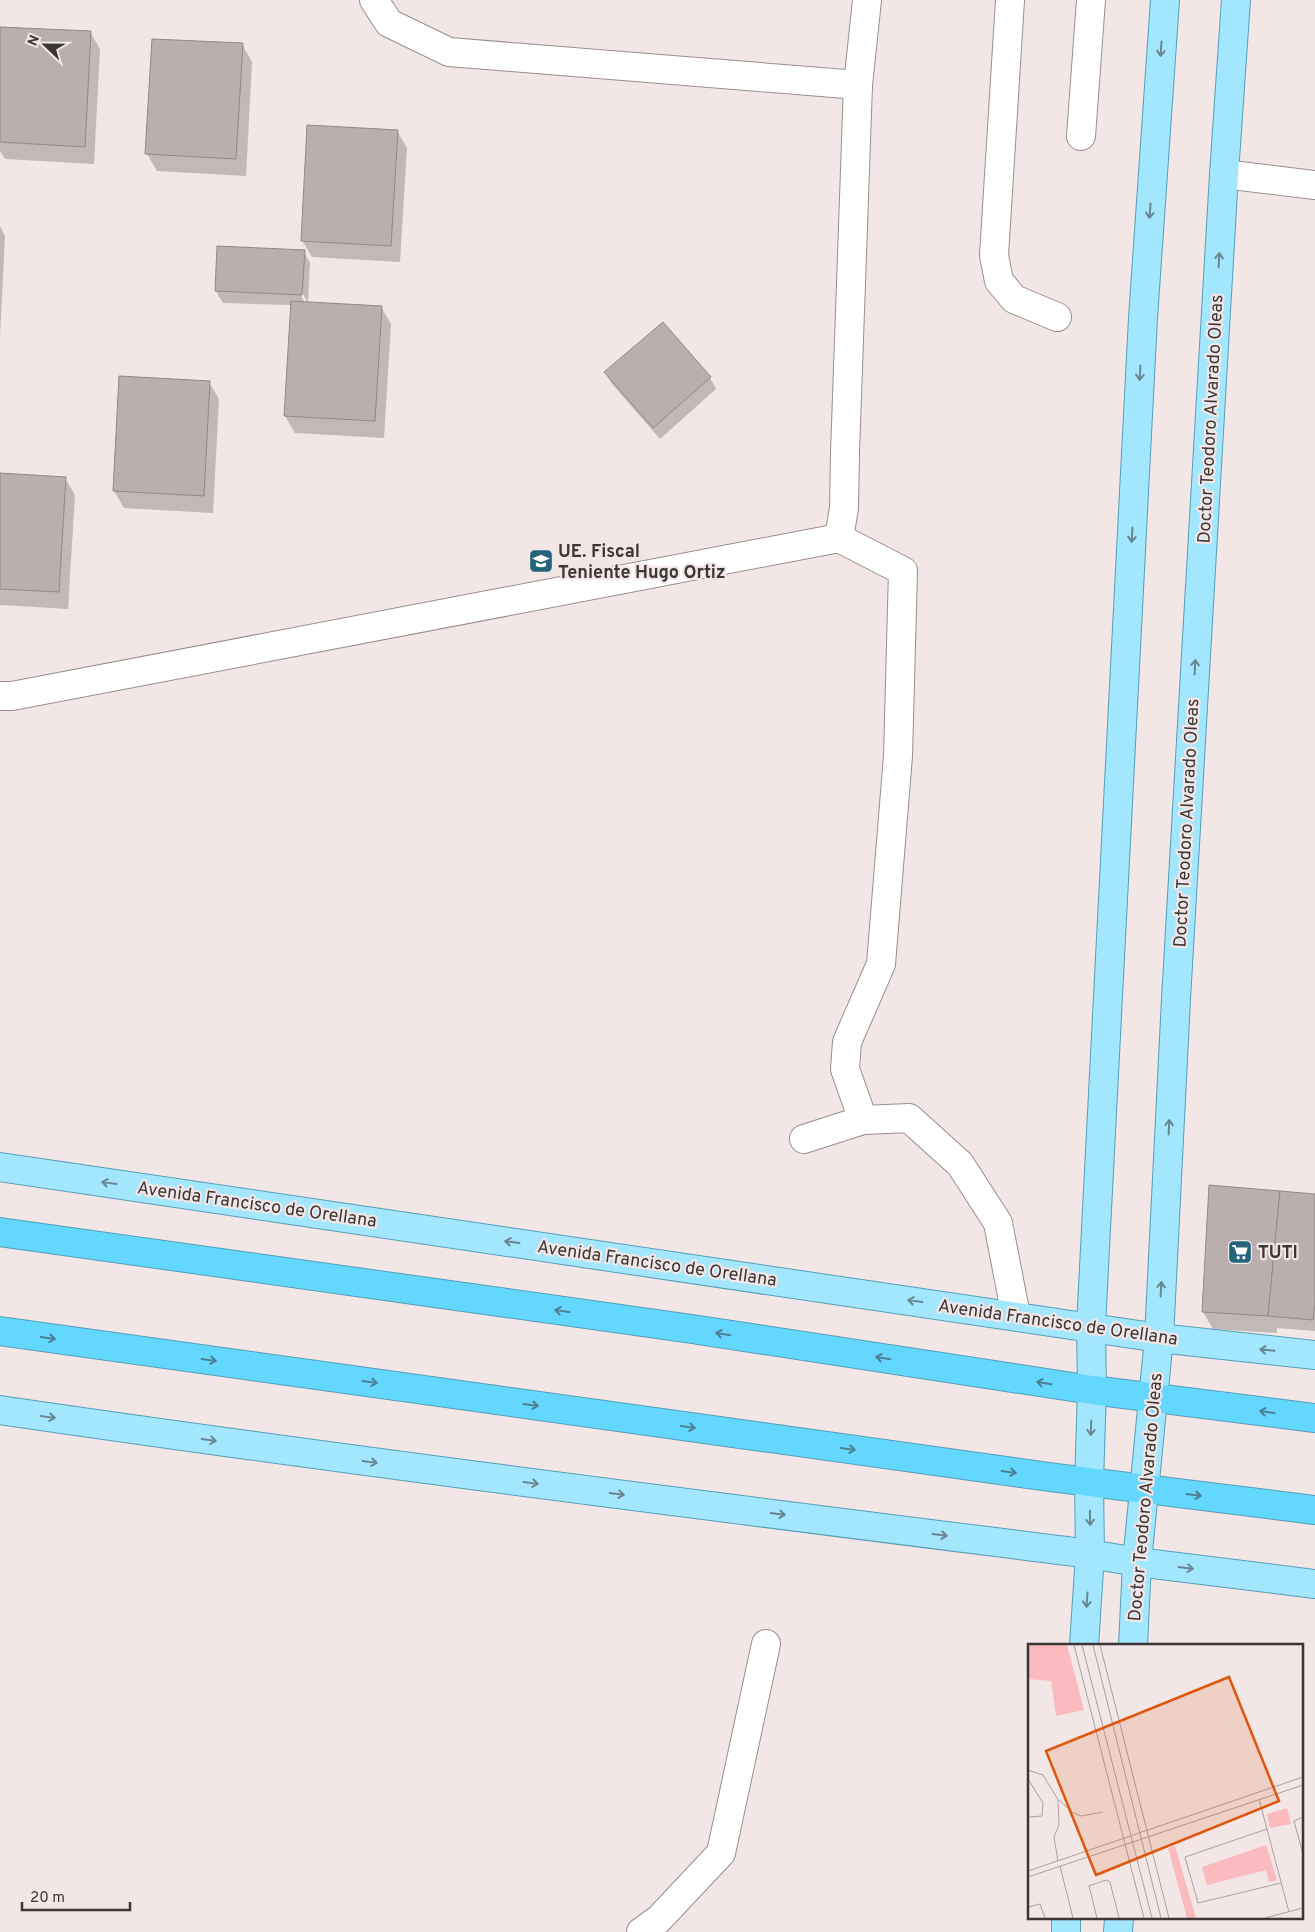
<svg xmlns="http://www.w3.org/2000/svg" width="1315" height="1932" font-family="Overpass,sans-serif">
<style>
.shadow{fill:#0003;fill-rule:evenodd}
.building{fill:#baafaf;stroke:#938888}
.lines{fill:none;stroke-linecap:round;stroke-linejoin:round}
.minor-casing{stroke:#9a8e8e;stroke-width:30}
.major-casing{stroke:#569fb8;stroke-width:30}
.highway-casing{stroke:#569fb8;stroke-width:30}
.minor{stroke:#fff;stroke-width:28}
.major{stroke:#a2e7fe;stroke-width:28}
.highway{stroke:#64d7fe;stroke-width:28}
.oneway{stroke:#6a8691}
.oneway2{stroke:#4e7f91}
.labels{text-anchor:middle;stroke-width:4.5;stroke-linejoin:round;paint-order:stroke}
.street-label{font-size:18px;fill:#3c3737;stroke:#f2e6e6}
.poi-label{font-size:18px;font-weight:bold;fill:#3c3737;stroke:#f2e6e6;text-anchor:start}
.inset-road{fill:none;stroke:#a9a0a0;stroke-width:1}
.view{fill:#df570e;fill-opacity:0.15;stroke:#df570e;stroke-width:2.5}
.inset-edge{fill:none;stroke:#3c3737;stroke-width:2.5}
</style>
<rect width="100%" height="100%" fill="#f2e6e6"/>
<g class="shadow">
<polygon points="90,32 100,49 94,164 5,159 0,151 0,49"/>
<polygon points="242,44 252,62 246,176 157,171 147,154"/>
<polygon points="397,131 407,148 400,262 312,257 302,240"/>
<polygon points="0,226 5,236 0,337"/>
<path d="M219,247L304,251L310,263L308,303L381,307L391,324L384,438L295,433L285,416L292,305L223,303L216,291ZM300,289L308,303H305L298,290Z"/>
<polygon points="606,373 710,378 716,389 660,439 612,384"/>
<polygon points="209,382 219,399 213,513 124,508 114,491"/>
<polygon points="0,474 65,478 75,495 68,609 0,605"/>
<polygon points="1315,1196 1315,1331 1277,1328 1277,1333 1213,1329 1203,1312"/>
</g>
<g class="building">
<polygon points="0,27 91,31 85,147 0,142"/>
<polygon points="152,39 243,43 236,159 145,154"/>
<polygon points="307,125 398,130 391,246 301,241"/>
<polygon points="217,246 305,250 302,295 215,291"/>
<polygon points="291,301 382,306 375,421 284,416"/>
<polygon points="663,322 711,377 653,428 604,372"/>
<polygon points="119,376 210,381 204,496 113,491"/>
<polygon points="0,473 66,477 59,592 0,589"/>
<polygon points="1209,1185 1280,1191 1268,1316 1202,1312"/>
<polygon points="1280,1191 1315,1194 1315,1303 1313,1320 1268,1316"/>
</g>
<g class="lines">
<defs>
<g id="minor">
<polyline points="374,0 389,23 449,52 858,85"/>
<polyline points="1010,0 994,255 999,281 1014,299 1057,317"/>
<polyline points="1081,136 1091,0"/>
<polyline points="1224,174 1315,185"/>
<polyline points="839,538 844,508 845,453 858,85 867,0"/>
<polyline points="0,696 12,696 839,538 903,571 898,756 881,964 847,1042 845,1069 863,1120"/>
<polyline points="804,1139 863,1120 909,1118 960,1164 998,1223 1016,1316"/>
<polyline points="641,1932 659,1919 721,1853 766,1644"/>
</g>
<g id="major">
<polyline points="0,1167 1159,1338 1315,1355"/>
<path d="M0,1410C363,1463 726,1508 1090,1554L1137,1562L1315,1584"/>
<polyline points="1084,1646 1090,1554 1089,1482 1092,1390 1091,1326 1143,318 1165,0"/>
<polyline points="1133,1646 1137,1562 1159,1338 1176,999 1224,174 1236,0"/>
<polyline points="1066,1932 1066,1918"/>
<polyline points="1118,1932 1119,1918"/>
</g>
<g id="highway">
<polyline points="0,1232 692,1329 1092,1390 1315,1418"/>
<polyline points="0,1331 1057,1478 1315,1510"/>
</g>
</defs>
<use href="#minor" class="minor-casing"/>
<use href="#major" class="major-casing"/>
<use href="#highway" class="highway-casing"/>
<use href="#minor" class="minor"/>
<use href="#major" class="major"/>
<use href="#highway" class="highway"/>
</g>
<defs><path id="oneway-shaft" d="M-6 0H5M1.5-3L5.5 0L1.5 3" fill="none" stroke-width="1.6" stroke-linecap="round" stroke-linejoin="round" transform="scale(1.25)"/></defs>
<g class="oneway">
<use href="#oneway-shaft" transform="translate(1161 49) rotate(94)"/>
<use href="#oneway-shaft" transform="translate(1150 211) rotate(94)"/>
<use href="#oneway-shaft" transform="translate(1219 260) rotate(-87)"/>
<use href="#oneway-shaft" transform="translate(1140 373) rotate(93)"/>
<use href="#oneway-shaft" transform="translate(1132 535) rotate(93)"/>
<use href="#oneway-shaft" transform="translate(1195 667) rotate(-87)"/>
<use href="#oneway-shaft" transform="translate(1169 1127) rotate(-87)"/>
<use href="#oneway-shaft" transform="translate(109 1183) rotate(-172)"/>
<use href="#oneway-shaft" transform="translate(512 1242) rotate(-172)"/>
<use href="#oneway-shaft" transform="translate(1161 1289) rotate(-87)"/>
<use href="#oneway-shaft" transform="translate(915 1301) rotate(-172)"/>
<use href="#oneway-shaft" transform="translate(1267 1350) rotate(-174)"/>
<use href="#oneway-shaft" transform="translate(48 1417) rotate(8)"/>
<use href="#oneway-shaft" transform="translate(1091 1428) rotate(92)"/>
<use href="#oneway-shaft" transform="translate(209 1440) rotate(8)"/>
<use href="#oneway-shaft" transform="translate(370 1462) rotate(8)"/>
<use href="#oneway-shaft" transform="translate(531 1483) rotate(8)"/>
<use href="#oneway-shaft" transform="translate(617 1494) rotate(7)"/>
<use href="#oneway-shaft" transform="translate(778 1514) rotate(7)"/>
<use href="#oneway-shaft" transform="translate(1090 1518) rotate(89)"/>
<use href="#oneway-shaft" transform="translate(940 1535) rotate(7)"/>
<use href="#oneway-shaft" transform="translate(1186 1568) rotate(7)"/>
<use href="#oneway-shaft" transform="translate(1087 1600) rotate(94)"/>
</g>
<g class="oneway2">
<use href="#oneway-shaft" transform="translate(562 1311) rotate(-172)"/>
<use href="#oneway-shaft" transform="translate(723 1334) rotate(-171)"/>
<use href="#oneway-shaft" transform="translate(48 1338) rotate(8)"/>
<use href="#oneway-shaft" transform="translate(883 1358) rotate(-171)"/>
<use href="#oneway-shaft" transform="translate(209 1360) rotate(8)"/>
<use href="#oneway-shaft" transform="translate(370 1382) rotate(8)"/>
<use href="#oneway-shaft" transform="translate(1044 1383) rotate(-171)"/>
<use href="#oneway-shaft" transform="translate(531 1405) rotate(8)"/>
<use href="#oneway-shaft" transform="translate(1267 1412) rotate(-172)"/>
<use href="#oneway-shaft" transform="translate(688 1427) rotate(8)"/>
<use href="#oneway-shaft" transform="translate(848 1449) rotate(8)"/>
<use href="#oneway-shaft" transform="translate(1009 1472) rotate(8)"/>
<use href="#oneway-shaft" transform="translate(1194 1495) rotate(7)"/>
</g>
<defs>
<symbol id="school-square" viewBox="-11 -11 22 22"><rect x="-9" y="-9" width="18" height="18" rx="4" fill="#25647a" stroke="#f2e6e6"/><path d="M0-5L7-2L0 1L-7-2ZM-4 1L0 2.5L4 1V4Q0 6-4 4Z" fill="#fff"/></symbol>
<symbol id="supermarket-square" viewBox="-11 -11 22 22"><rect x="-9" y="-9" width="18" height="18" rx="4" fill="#25647a" stroke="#f2e6e6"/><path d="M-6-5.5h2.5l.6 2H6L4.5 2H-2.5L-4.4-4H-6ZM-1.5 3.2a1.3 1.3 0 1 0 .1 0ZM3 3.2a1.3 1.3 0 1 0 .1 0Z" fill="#fff"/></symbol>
</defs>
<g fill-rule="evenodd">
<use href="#school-square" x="527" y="547" width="28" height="28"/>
<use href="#supermarket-square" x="1226" y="1238" width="28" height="28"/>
</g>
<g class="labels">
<g class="street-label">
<text transform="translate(1210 419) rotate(-87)" y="6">Doctor Teodoro Alvarado Oleas</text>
<text transform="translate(1186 823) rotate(-87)" y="6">Doctor Teodoro Alvarado Oleas</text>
<text transform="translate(257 1204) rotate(8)" y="6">Avenida Francisco de Orellana</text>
<text transform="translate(657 1263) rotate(8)" y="6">Avenida Francisco de Orellana</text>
<text transform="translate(1058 1322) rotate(8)" y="6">Avenida Francisco de Orellana</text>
<text transform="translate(1145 1497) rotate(-85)" y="6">Doctor Teodoro Alvarado Oleas</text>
</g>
<g class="poi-label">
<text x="558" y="557">UE. Fiscal<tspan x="558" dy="21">Teniente Hugo Ortiz</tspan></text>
<text x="1258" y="1258">TUTI</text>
</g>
</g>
<g transform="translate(1028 1644)">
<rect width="275" height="275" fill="#f2e6e6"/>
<path d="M0,1H39L56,66L28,72L23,37L0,35ZM259,164L263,180L242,184L239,170ZM238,201L249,236L241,238L238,226L179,241L174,223ZM147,202L168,274H159L140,204Z" fill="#fbbabd"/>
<path class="inset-road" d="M46,1L116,274M54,1L124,274M65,1L133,274M72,1L141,274M0,126L15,131L29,154L44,168L53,172L75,168M0,135L15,159L14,172L1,173M231,155L261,268M275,173L266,177L275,210M239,185L157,213L170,259L253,239M30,217L26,193L31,181L30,156M32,222L45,274M0,227L275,133M0,233L275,141M0,263L12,260L17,274M69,274L61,242L78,236L82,238L91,274M237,274L275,264"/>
<path class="view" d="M201,33L251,157L68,231L18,107Z"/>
<rect width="275" height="275" class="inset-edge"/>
</g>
<g transform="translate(45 45) rotate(292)" stroke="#f2e6e6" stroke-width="4" paint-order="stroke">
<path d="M0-4L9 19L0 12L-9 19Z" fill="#3c3737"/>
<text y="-8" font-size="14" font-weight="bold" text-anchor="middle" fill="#3c3737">N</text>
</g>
<path d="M22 1902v8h108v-8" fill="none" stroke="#3c3737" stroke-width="2.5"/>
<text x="30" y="1902" font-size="15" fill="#3c3737" stroke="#f2e6e6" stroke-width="4" paint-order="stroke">20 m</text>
</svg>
